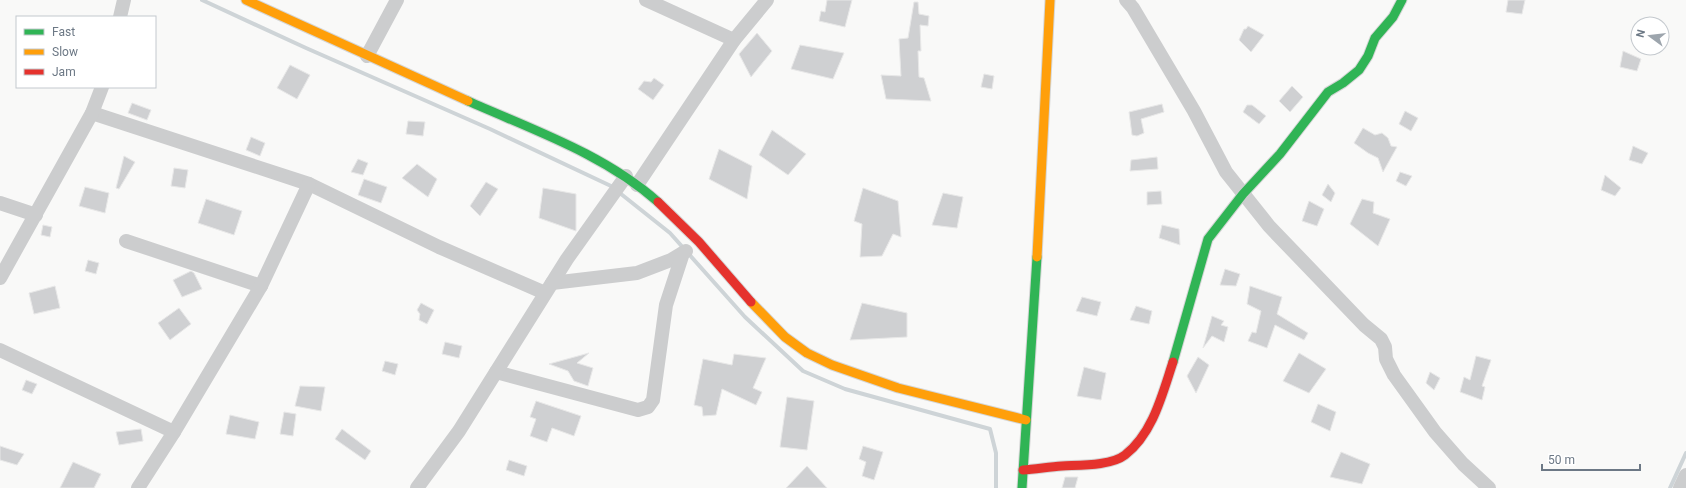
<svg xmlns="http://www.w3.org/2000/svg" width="1686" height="488" font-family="Roboto,sans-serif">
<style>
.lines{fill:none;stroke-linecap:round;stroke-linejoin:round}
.stream{stroke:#ced4d7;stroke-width:4}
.building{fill:#cfd0d2;stroke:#e8e8e8}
.fast-casing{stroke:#d5d6d6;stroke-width:11}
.slow-casing{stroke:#d5d6d6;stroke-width:11}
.jam-casing{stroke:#d5d6d6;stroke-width:11}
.street{stroke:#cccdce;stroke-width:14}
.fast{stroke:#30b455;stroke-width:9}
.slow{stroke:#ff9f0a;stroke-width:9}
.jam{stroke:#e5322d;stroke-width:9}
</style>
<rect width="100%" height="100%" fill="#f9f9f8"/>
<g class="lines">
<g class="stream">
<polyline points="202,0 306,48 490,129 611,186 670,233 745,317 803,371 845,389 990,429 996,453 996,488"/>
<polyline points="1670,488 1686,453"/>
</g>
</g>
<g class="building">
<polygon points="827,0 852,0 845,27 819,21 821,11 825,12"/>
<polygon points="1508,0 1525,0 1522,14 1506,12"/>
<polygon points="914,2 918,2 919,14 929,16 928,26 920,25 921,51 918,51 919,77 924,78 931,101 886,99 881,75 901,76 899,39 908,38"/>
<polygon points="1248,26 1264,35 1251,52 1239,40 1244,29 1246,29"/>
<polygon points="757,33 772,51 751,77 739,54"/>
<polygon points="800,45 844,53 833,79 791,69"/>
<polygon points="1623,51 1641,59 1637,71 1620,67"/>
<polygon points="290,65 310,75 297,99 277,88"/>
<polygon points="984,74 994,76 992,89 981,87"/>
<polygon points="654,78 664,85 653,100 638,89 644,81 651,82"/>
<polygon points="1292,86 1303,97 1290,112 1279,101"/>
<polygon points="132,103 151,110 147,120 128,113"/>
<polygon points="1162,104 1164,112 1141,119 1144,133 1137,136 1132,135 1129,112"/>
<polygon points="1247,105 1252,105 1266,116 1259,124 1243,112"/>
<polygon points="1405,111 1418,118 1411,131 1399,124"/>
<polygon points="408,121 425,122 423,136 406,134"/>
<polygon points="1363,128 1375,135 1382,133 1388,138 1391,146 1397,147 1383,172 1378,158 1368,153 1354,143"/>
<polygon points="772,130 806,154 788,175 759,155"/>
<polygon points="251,137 265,143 260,156 246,150"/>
<polygon points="1633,146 1648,153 1642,164 1629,160"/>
<polygon points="719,149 752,166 747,199 709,179"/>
<polygon points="124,156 135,162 119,189 116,188"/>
<polygon points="1157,157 1158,169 1130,171 1131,160"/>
<polygon points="358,159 368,163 363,175 351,172"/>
<polygon points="417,164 437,179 428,197 402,178"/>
<polygon points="174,168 188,170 185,188 171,186"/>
<polygon points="1400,172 1412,176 1406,186 1396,181"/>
<polygon points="1605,175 1621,188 1615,196 1601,190"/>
<polygon points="364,179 387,187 381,203 358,195"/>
<polygon points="486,182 498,189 480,216 470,206"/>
<polygon points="1328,184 1335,193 1331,202 1322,195"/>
<polygon points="85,187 109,193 105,213 79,206"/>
<polygon points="543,188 576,194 576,231 539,218"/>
<polygon points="863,188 898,201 901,237 893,234 882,256 860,257 862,224 854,221"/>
<polygon points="1161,191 1162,204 1147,205 1147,192"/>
<polygon points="943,193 963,197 957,228 932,225"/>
<polygon points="206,199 242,211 234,235 198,223"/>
<polygon points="1362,199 1374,202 1373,213 1390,219 1378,246 1350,224"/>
<polygon points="1309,201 1324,209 1317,226 1302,221"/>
<polygon points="43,225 52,227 50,237 41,235"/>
<polygon points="1162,225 1179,229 1180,245 1159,238"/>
<polygon points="88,260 99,263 96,274 85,271"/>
<polygon points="1225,269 1240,274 1236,286 1220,285"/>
<polygon points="191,271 194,273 202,289 182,297 173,280"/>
<polygon points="55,286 60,308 34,314 29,293"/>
<polygon points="1250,286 1282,297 1277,314 1308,333 1304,340 1275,325 1267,348 1248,341 1252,332 1256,333 1261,311 1247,304"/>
<polygon points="1082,297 1101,302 1097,316 1076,311"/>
<polygon points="421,303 434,310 427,324 419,320 420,314 417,310"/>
<polygon points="862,303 907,313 907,337 850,340"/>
<polygon points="1136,306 1152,311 1149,324 1130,320"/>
<polygon points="179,308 191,324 170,340 158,323"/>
<polygon points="1212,316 1224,321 1221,325 1228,327 1224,342 1212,336 1203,348"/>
<polygon points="445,342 462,346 459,358 442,354"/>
<polygon points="589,353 577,363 593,368 588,386 574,381 568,371 549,364"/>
<polygon points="1299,353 1326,369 1309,393 1283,381"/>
<polygon points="734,354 766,358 753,388 762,392 756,405 722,389 716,415 703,416 702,407 694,405 703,359 732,365"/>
<polygon points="1476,356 1491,360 1482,386 1485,387 1482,400 1460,392 1464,377 1470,380"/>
<polygon points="1198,357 1209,365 1196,393 1187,376"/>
<polygon points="385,361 398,364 395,375 382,371"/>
<polygon points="1084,367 1106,373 1101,400 1077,396"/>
<polygon points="1430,372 1440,378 1434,390 1426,383"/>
<polygon points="26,380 37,384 32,394 22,390"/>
<polygon points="300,386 325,387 321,411 295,406"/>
<polygon points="787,397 814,401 807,450 780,447"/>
<polygon points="536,401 581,416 574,436 552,428 547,442 530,436 536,419 530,417"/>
<polygon points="1318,404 1336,412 1330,431 1311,422"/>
<polygon points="284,412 296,414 293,436 280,434"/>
<polygon points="230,415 259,422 255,439 226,434"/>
<polygon points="141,429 143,441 119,445 116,432"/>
<polygon points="342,429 371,451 365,460 335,439"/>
<polygon points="0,446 24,454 17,465 0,460"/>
<polygon points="863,446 883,452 874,480 862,476 866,462 859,459"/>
<polygon points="1341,452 1370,464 1362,484 1330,477"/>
<polygon points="509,460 527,466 524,476 506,470"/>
<polygon points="73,462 101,474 94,488 60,488"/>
<polygon points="807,466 827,488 786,488"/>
<polygon points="1065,477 1078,477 1075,488 1062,488"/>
</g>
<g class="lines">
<defs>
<g id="fast">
<path d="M468,101C533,130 604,154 658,202"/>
<polyline points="1173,362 1208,239 1243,194 1280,154 1328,92 1343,83 1359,70 1368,56 1375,38 1393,17 1402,0"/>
<polyline points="1022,488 1037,257"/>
</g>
<g id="slow">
<polyline points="246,0 468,101"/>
<polyline points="1037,257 1050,0"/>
<polyline points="751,302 785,337 807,353 832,365 898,388 1026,420"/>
</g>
<g id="jam">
<polyline points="658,202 699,242 751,302"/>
<path d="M1023,470C1036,469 1049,467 1062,466C1079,465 1111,466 1125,455C1153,433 1162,395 1173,362"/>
</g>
</defs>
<use href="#fast" class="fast-casing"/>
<use href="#slow" class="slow-casing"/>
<use href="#jam" class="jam-casing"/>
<g class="street">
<polyline points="646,0 734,40"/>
<polyline points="1126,0 1133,8 1194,111 1226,172 1269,226 1364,325 1381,339 1385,347 1386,359 1394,375 1435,432 1463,464 1489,488"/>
<polyline points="120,17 124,0"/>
<polyline points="367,56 397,0"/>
<polyline points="92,113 309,184 439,247 545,293"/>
<polyline points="637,185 734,40 767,0"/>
<polyline points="0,203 36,215"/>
<polyline points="126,241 261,286"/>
<polyline points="0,278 92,113 102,87"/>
<polyline points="552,283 637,273 671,260 686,251"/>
<polyline points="0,350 174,432"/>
<polyline points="496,372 638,410 648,407 653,400 666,305 683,253"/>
<polyline points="138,488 174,432 261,286 309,184"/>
<polyline points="417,488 459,431 567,259 626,176"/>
<polyline points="1680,488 1686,475"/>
</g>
<use href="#fast" class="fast"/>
<use href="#slow" class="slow"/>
<use href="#jam" class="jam"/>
</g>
<rect x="16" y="16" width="140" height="72" fill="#ffffff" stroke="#c4c9ce"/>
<rect x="24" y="29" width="20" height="6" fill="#30b455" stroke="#c4c9ce"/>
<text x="52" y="36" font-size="12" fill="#6c7885">Fast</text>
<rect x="24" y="49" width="20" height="6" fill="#ff9f0a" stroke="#c4c9ce"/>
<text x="52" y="56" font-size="12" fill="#6c7885">Slow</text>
<rect x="24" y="69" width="20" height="6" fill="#e5322d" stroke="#c4c9ce"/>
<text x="52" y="76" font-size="12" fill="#6c7885">Jam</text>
<g transform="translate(1650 36) rotate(285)"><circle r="19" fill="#ffffff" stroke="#c4c9ce"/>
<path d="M0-3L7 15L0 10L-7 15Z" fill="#9da5ad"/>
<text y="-6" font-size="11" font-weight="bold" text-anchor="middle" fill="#6c7885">N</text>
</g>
<path d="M1542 464v6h98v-6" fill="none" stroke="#6c7885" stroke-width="2"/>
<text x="1548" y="464" font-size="12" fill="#6c7885" stroke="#ffffff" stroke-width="3" paint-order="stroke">50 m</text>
</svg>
